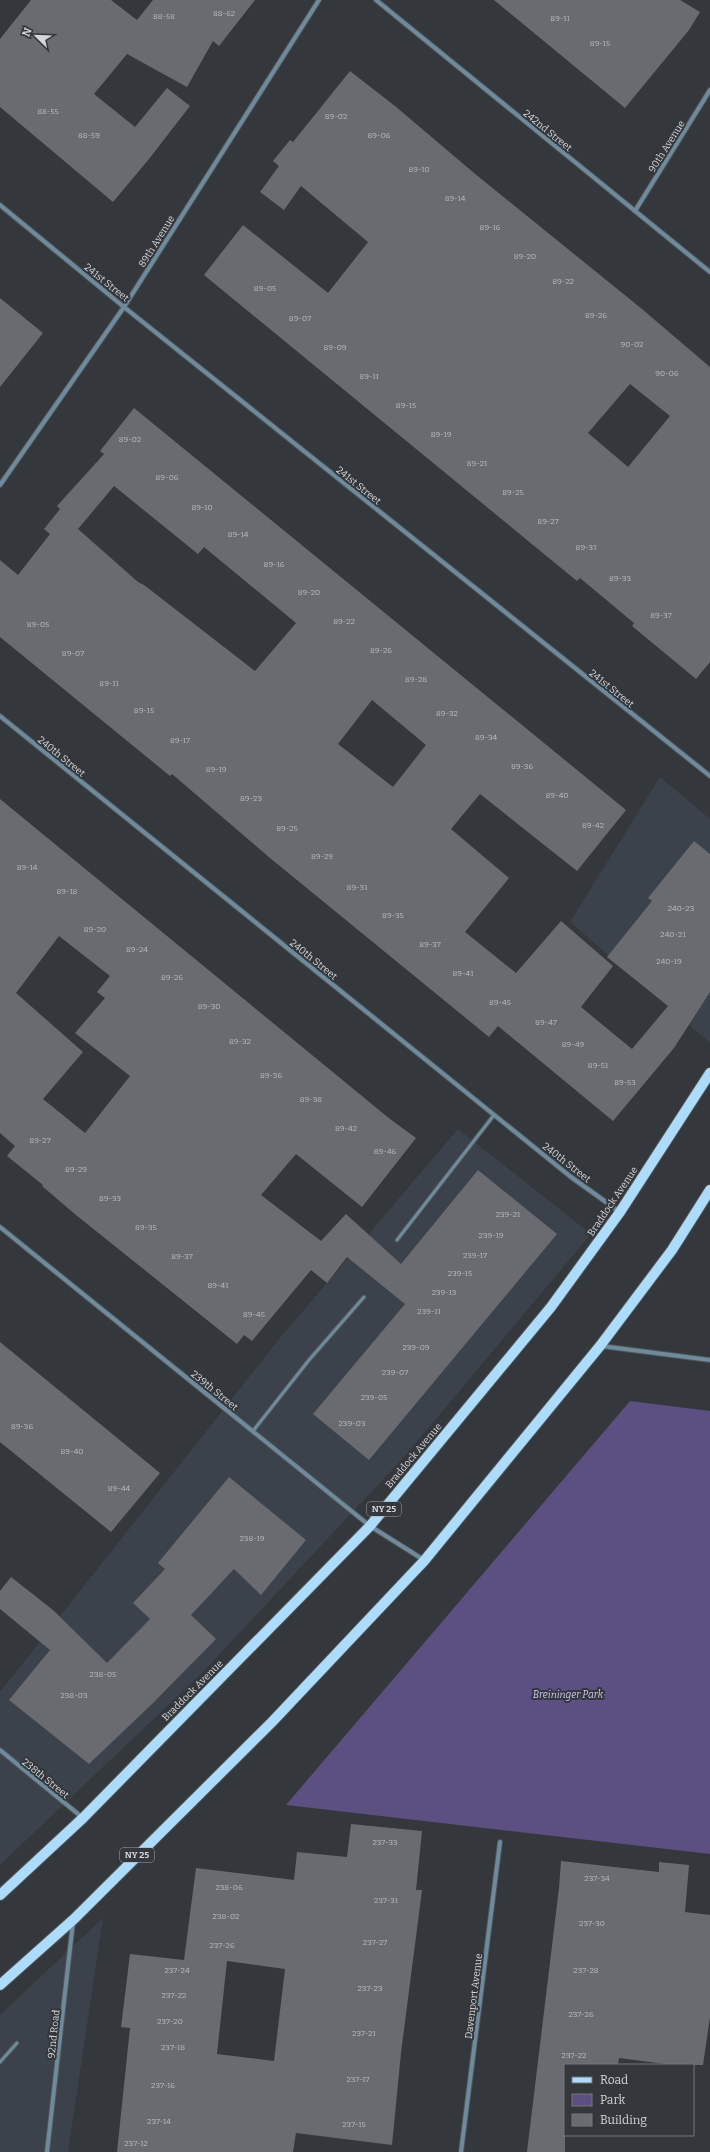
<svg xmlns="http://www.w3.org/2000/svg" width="710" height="2152" font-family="Bitter,serif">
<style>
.built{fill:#3c424b}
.green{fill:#5c4f81}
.building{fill:#6a6b70;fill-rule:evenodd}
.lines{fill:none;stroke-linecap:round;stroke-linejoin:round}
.service-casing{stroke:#515457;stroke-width:5}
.minor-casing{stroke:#515457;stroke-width:6}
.primary-casing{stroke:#515457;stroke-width:12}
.service{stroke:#6e8a9d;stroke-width:3}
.minor{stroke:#6e8a9d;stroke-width:4}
.primary{stroke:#addbfa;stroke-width:10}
.labels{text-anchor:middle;stroke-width:4;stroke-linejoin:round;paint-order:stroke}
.number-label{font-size:8px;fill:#babbbf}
.shield{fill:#34373b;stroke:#a5a6aa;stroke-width:1}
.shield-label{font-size:9px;font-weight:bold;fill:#d5d6d9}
.street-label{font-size:10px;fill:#d5d6d9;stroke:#34373b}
.park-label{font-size:10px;font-style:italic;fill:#d3c7fd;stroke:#34373b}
</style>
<rect width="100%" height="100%" fill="#34373b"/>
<g class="built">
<polygon points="660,777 710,819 710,1043 570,922"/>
<polygon points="458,1129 591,1234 405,1456 201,1674 0,1865 0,1692 280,1338"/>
<polygon points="103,1918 68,2152 0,2152 0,2015"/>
</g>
<polygon class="green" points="630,1401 710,1411 710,1854 286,1805"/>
<g class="building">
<polygon points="31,0 111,0 137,20 153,0 255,0 219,46 213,41 187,87 127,54 94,94 135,127 167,88 190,106 149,159 113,202 0,107 0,39"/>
<polygon points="494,0 680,0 700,12 689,30 625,108"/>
<path d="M350,71L395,106L474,173L642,309L710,367V662L696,679L632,626L634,623L580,578L577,581L204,275L243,225L328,293L368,242L301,186L284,210L260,192L279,166L273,161L290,140L293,142ZM630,384L670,416L628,467L588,433Z"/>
<polygon points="0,298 43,333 0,387"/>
<path d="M134,408L626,810L577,871L480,794L451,829L509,878L465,932L516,973L561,921L613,966L581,1007L632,1049L668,1006L607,957L652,901L648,898L694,841L710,854V992L674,1048L613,1121L498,1026L489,1037L270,858L172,774L170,776L0,637V560L18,575L50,534L44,529L60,509L57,506L104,454L100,451ZM114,486L198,554L204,547L296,623L255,671L144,585L138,582L78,529ZM372,700L426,745L393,787L338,744Z"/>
<path d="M0,799L390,1119L416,1138L362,1207L296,1154L261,1195L321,1241L346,1214L401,1264L478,1170L557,1234L369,1460L313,1414L405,1304L347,1257L327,1283L311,1270L252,1341L244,1335L237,1344L76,1215L42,1186L43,1185L7,1156L15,1146L0,1133ZM59,936L110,976L97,992L105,998L75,1033L130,1076L85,1133L43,1099L83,1052L16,993Z"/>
<polygon points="0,1342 160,1473 111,1532 0,1442"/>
<polygon points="229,1477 306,1540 261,1595 234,1569 191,1615 216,1639 151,1705 89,1764 9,1700 50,1650 0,1609 0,1591 11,1577 53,1610 107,1663 150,1619 133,1603 165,1569 158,1563"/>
<path d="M351,1824L422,1831L416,1890H422L401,2053L392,2145L296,2133L293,2152H117L130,2028L121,2027L130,1954L184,1960L196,1868L294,1880L297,1852L347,1857ZM227,1961L285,1969L274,2061L217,2054Z"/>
<polygon points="561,1861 659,1872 659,1862 689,1865 685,1912 710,1915 710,2017 703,2065 673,2065 619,2058 618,2065 565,2065 565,2152 527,2152 559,1888"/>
</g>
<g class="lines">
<defs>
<g id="service">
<polyline points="397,1240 494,1115"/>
<polyline points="253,1431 309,1360 364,1297"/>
<polyline points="0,2062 17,2043"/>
</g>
<g id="minor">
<polyline points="376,0 710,272"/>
<polyline points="0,205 124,307 710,776"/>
<polyline points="635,211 710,90"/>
<polyline points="0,485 124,307 319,0"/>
<polyline points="0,716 571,1177 620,1212"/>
<polyline points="0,1227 370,1526 424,1560"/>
<polyline points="601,1346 710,1360"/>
<polyline points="0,1750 83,1818"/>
<polyline points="47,2152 73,1922"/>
<polyline points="461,2152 500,1842"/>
</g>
<g id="primary">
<polyline points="0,1895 83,1818 370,1526 551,1307 620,1212 710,1073"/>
<polyline points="0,1985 74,1919 272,1722 424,1561 600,1346 672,1250 710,1190"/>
</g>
</defs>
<use href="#service" class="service-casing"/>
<use href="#minor" class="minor-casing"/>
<use href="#primary" class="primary-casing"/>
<use href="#service" class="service"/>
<use href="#minor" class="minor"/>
<use href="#primary" class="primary"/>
</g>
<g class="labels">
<g class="number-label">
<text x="224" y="16">88-62</text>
<text x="164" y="19">88-58</text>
<text x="560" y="21">89-11</text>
<text x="600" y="46">89-15</text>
<text x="48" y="114">88-55</text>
<text x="336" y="119">89-02</text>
<text x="89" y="138">88-59</text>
<text x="379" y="138">89-06</text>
<text x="419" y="172">89-10</text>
<text x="455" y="201">89-14</text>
<text x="490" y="230">89-16</text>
<text x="525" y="259">89-20</text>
<text x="563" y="284">89-22</text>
<text x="265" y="291">89-05</text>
<text x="596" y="318">89-26</text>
<text x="300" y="321">89-07</text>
<text x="632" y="347">90-02</text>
<text x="335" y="350">89-09</text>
<text x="667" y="376">90-06</text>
<text x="369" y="379">89-11</text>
<text x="406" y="408">89-15</text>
<text x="441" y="437">89-19</text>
<text x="130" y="442">89-02</text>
<text x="477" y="466">89-21</text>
<text x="167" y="480">89-06</text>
<text x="513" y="495">89-25</text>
<text x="202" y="510">89-10</text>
<text x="548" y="524">89-27</text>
<text x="238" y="537">89-14</text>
<text x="586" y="550">89-31</text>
<text x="274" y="567">89-16</text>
<text x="620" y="581">89-33</text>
<text x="309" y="595">89-20</text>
<text x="661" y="618">89-37</text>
<text x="344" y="624">89-22</text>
<text x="38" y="627">89-05</text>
<text x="381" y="653">89-26</text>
<text x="73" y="656">89-07</text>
<text x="416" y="682">89-28</text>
<text x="109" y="686">89-11</text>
<text x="144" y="713">89-15</text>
<text x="447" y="716">89-32</text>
<text x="486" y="740">89-34</text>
<text x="180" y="743">89-17</text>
<text x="522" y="769">89-36</text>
<text x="216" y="772">89-19</text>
<text x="557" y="798">89-40</text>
<text x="251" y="801">89-23</text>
<text x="593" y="828">89-42</text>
<text x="287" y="831">89-25</text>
<text x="322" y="859">89-29</text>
<text x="27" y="870">89-14</text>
<text x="357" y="890">89-31</text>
<text x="67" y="894">89-18</text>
<text x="681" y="911">240-23</text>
<text x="393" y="918">89-35</text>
<text x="95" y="932">89-20</text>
<text x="673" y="937">240-21</text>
<text x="430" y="947">89-37</text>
<text x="137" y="952">89-24</text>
<text x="669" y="964">240-19</text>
<text x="463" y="976">89-41</text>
<text x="172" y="980">89-26</text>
<text x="500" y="1005">89-45</text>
<text x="209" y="1009">89-30</text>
<text x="546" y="1025">89-47</text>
<text x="240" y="1044">89-32</text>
<text x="573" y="1047">89-49</text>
<text x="598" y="1068">89-51</text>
<text x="271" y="1078">89-36</text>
<text x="625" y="1085">89-53</text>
<text x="311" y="1102">89-38</text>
<text x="346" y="1131">89-42</text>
<text x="40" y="1143">89-27</text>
<text x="385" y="1154">89-46</text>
<text x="76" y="1172">89-29</text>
<text x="110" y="1201">89-33</text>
<text x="508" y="1217">239-21</text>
<text x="146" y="1230">89-35</text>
<text x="491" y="1238">239-19</text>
<text x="475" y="1258">239-17</text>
<text x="182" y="1259">89-37</text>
<text x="460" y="1276">239-15</text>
<text x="218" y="1288">89-41</text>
<text x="444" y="1295">239-13</text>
<text x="429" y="1314">239-11</text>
<text x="254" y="1317">89-45</text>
<text x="416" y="1350">239-09</text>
<text x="395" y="1375">239-07</text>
<text x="374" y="1400">239-05</text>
<text x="352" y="1426">239-03</text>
<text x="22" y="1429">89-36</text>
<text x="72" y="1454">89-40</text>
<text x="119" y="1491">89-44</text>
<text x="252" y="1541">238-19</text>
<text x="103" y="1677">238-05</text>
<text x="74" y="1698">238-03</text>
<text x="385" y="1845">237-33</text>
<text x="597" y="1881">237-34</text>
<text x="229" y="1890">238-06</text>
<text x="386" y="1903">237-31</text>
<text x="226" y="1919">238-02</text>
<text x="592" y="1926">237-30</text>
<text x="375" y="1945">237-27</text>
<text x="222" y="1948">237-26</text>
<text x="177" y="1973">237-24</text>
<text x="586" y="1973">237-28</text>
<text x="370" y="1991">237-23</text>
<text x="174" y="1998">237-22</text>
<text x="581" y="2017">237-26</text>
<text x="170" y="2024">237-20</text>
<text x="364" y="2036">237-21</text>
<text x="173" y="2050">237-18</text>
<text x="574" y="2058">237-22</text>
<text x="358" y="2082">237-17</text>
<text x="163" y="2088">237-16</text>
<text x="159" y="2124">237-14</text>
<text x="354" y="2127">237-15</text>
<text x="136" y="2146">237-12</text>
</g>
<g class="shield">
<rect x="367" y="1502" width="34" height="14" rx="3"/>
<rect x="120" y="1848" width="34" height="14" rx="3"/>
</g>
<g class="shield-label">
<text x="384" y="1512">NY 25</text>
<text x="137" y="1858">NY 25</text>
</g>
<g class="street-label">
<text transform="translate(548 130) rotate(39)" y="4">242nd Street</text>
<text transform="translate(666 146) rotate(-58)" y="4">90th Avenue</text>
<text transform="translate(156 241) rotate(-58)" y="4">89th Avenue</text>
<text transform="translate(107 282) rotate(39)" y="4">241st Street</text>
<text transform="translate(359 485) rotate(39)" y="4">241st Street</text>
<text transform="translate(612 688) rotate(39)" y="4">241st Street</text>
<text transform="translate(62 756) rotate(39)" y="4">240th Street</text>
<text transform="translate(314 959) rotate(39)" y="4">240th Street</text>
<text transform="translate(567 1162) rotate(38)" y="4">240th Street</text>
<text transform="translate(612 1201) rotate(-56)" y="4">Braddock Avenue</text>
<text transform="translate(215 1390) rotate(39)" y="4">239th Street</text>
<text transform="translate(413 1455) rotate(-50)" y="4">Braddock Avenue</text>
<text transform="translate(192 1690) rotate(-45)" y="4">Braddock Avenue</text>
<text transform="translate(46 1778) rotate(39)" y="4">238th Street</text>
<text transform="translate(473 1996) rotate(-83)" y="4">Davenport Avenue</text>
<text transform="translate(53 2034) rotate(-84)" y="4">92nd Road</text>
</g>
<g class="park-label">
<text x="568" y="1698">Breininger Park</text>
</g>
</g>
<rect x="564" y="2064" width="130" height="72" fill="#34373b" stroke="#74777a"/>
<rect x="572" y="2077" width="20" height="6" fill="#addbfa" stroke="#74777a"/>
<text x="600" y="2084" font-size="12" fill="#d5d6d9">Road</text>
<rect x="572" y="2094" width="20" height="12" fill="#5c4f81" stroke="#74777a"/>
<text x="600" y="2104" font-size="12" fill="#d5d6d9">Park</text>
<rect x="572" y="2114" width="20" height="12" fill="#6a6b70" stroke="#74777a"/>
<text x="600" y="2124" font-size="12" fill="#d5d6d9">Building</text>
<g transform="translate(36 36) rotate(293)" stroke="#34373b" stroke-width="3" paint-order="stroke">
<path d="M0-3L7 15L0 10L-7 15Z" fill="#d5d6d9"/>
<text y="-6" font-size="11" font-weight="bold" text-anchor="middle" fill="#d5d6d9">N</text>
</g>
</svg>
